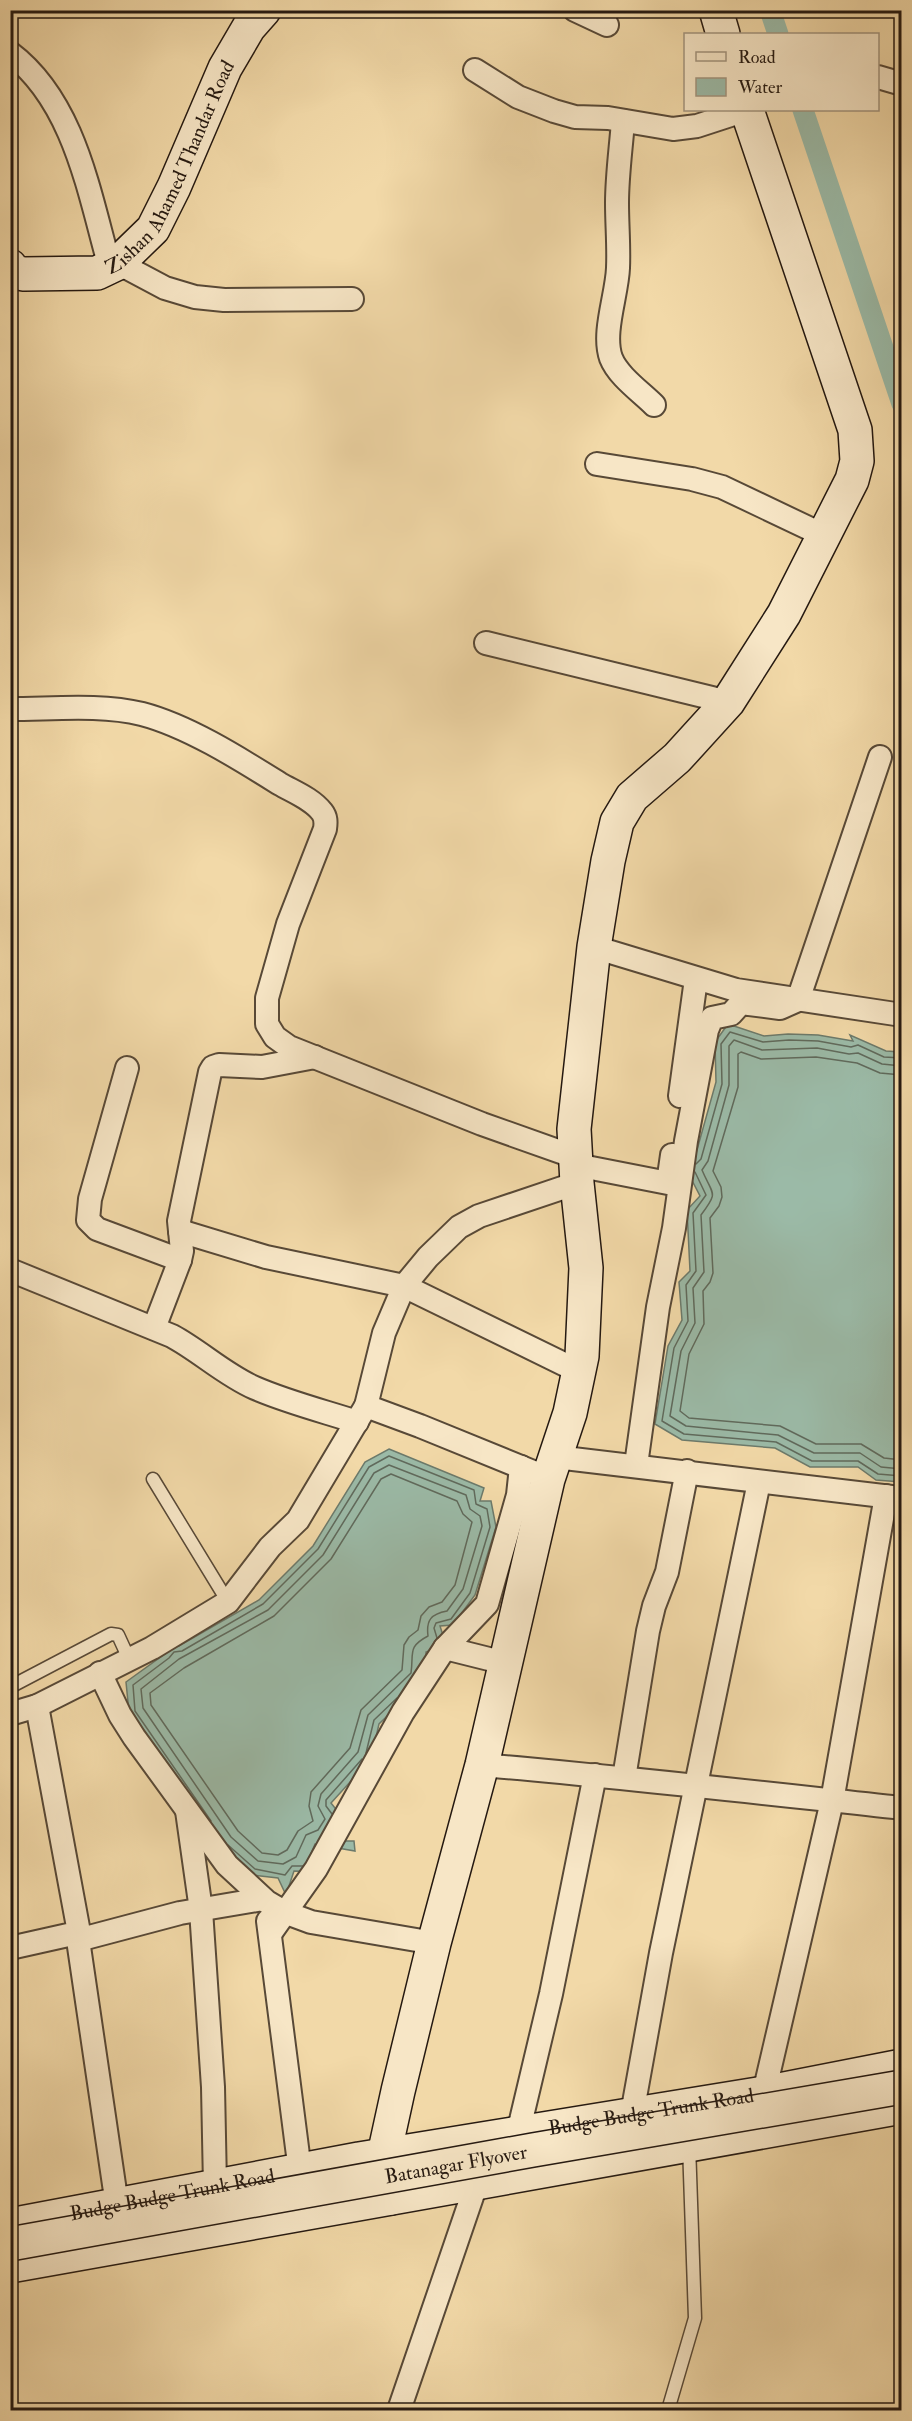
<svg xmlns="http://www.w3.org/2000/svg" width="912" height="2421" font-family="'IM FELL Double Pica',serif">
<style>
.water{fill:#9bbaa7;stroke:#6c7a6b;stroke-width:1.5}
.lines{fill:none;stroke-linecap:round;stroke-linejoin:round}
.shore{stroke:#606a5c;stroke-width:1.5}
.canal{stroke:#9bbaa7;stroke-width:21}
.lane-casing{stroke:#584937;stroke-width:15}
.street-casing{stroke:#584937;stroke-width:26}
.secondary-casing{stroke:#251911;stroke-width:36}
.lane{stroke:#f7e6c6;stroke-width:12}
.street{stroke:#f7e6c6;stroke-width:22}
.secondary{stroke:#f7e6c6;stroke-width:33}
.secondary-bridge-casing{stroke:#251911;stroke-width:36;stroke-linecap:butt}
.secondary-bridge{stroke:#f7e6c6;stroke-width:33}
.labels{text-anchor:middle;stroke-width:4.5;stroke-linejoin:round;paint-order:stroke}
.street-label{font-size:20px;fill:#251911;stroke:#f7e6c6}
</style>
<rect width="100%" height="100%" fill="#f2d9a8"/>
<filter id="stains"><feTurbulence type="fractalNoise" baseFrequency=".00333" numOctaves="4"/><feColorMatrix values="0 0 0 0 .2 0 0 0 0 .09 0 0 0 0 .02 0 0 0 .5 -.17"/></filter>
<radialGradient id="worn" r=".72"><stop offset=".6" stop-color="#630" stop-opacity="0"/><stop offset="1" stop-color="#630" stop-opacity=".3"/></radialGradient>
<g class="water">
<polygon points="728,1024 764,1036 788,1034 818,1035 853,1041 850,1035 886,1051 901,1052 901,1482 876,1480 858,1467 810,1467 775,1448 682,1440 655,1424 668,1346 682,1320 679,1282 690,1271 687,1210 700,1196 684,1165 695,1157 716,1082 715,1042"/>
<polygon points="389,1449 484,1488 480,1501 491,1501 496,1527 475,1595 453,1625 440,1626 446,1645 426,1652 426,1679 379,1724 371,1759 331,1803 343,1818 328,1841 354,1841 355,1851 315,1844 310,1856 327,1872 294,1871 286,1895 278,1878 252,1875 221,1847 129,1712 126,1682 166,1653 166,1643 179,1646 259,1600 313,1546 365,1462"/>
</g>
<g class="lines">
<g class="shore">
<path d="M902,1066L882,1064L858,1053L849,1054L817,1048L762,1050L734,1040L729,1046V1085L708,1161L702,1170C713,1196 719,1191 701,1215L704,1272L693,1288L695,1323L681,1351L670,1416L686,1426L778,1435L814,1453H860L881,1467L902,1469"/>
<polyline points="902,1075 880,1073 857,1063 816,1057 761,1059 741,1052 738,1054 738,1087 713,1171 721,1187 722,1197 719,1206 710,1218 713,1273 710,1282 703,1291 704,1324 689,1354 680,1411 689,1418 780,1426 816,1444 861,1444 884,1458 902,1460"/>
<polyline points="696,1164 701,1159 722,1084 721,1044 730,1032 763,1042 789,1040 818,1041 851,1047 858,1045 884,1057 902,1058"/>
<polyline points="695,1172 706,1195 693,1213 696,1271 686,1285 688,1321 674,1348 662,1421 684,1434 776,1442 812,1461 858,1461 878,1474 902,1476"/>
<path d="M389,1465L466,1495L470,1509L480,1516L482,1526L463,1589L447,1611C431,1614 426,1620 428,1636C407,1647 414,1653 411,1673L368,1715L358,1752L321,1794L318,1806L325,1819L318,1830L306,1835L296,1857L283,1864L258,1861L231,1837L143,1708L141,1689L179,1659L268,1610L323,1555L374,1473Z"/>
<polygon points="391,1474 457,1501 463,1514 472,1522 455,1585 442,1602 429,1607 421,1616 418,1630 409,1637 404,1645 402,1670 361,1710 350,1748 311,1792 309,1806 313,1821 298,1831 287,1850 278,1855 262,1853 238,1831 151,1705 150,1693 184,1668 274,1616 331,1559 381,1479"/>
<polyline points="366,1753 374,1720 397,1698"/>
<polyline points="332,1814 326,1806 326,1800 362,1759"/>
<polyline points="211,1821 135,1711 133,1685 169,1658 174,1652 182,1651 263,1604 318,1549 369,1467 389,1456 474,1490 476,1504 487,1509 490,1527 470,1593 451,1619 436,1623 434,1628 437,1638"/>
<polyline points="228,1845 255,1869 285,1875 292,1866 303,1866"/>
</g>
<g class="canal">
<polyline points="770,10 778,34"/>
<polyline points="803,110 902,404"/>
</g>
<defs>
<g id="lane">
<polyline points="153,1479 228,1602"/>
<polyline points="10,1687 111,1634 118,1635 129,1659"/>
<polyline points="668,2410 695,2318 689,2145"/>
</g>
<g id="street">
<polyline points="575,10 607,25"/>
<path d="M10,53C75,102 89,194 110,267"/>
<polyline points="475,70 518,97 554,111 575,117 608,118 673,129 697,126 746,110"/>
<polyline points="878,77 902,84"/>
<path d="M623,121C621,148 617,176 617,203C617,225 619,246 618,268C617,295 602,333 611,358C618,376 641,392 654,405"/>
<polyline points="118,263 165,288 195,297 224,300 352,299"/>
<polyline points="597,464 692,479 722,487 823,535"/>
<polyline points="486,643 728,702"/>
<path d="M10,709C53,709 101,704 142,714C188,726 240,759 280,784C294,792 312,799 322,812C326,817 326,822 325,829L288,924L267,998V1024L275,1037L289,1047L482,1124L575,1157"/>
<polyline points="594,947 736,990 902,1015"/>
<polyline points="127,1068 90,1199 88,1220 97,1229 180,1260"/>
<polyline points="680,1096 696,979"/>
<polyline points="576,1165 668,1183 672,1155"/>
<polyline points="180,1231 266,1257 404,1286 578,1371"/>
<path d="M10,1270L172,1336C200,1351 225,1375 255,1388C287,1402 323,1411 357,1422"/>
<polyline points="154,1328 180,1260 182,1251 179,1221 210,1072 213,1067 219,1065 262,1067 315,1057"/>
<polyline points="556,1457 900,1498"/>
<polyline points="636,1465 658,1307 674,1228 686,1141 707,1030 712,1018 731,1014 741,1003 780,1008 798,1000 880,757"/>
<polyline points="533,1472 420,1426 366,1406 384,1333 404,1286 428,1257 459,1227 479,1216 577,1183"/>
<polyline points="445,1648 505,1663"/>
<polyline points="100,1673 120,1715 134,1737 227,1865 267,1902 284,1912 311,1922 434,1943"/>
<polyline points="10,1714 37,1706 152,1648 228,1602 270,1547 298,1520 366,1406"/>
<path d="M482,1765C622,1777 762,1793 902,1808"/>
<polyline points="624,1778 648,1631 654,1606 667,1572 687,1471"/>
<polyline points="187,1811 201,1910 213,2087 215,2186"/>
<polyline points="268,1921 300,2171"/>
<polyline points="77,1933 117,2205"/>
<polyline points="270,1934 316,1869 403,1712 445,1648 487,1604 518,1495 521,1467"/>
<polyline points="78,1940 180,1913 263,1899"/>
<polyline points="10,1948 77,1933 78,1927 37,1706"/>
<polyline points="764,2093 832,1801 886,1496"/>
<polyline points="632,2114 661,1953 759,1482"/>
<polyline points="518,2133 551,1994 595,1775"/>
<polyline points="399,2410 477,2182 474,2173"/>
</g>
<g id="secondary">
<polyline points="716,10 723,34"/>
<path id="s1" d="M10,266L13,272L24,274L97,273L118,263L153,229L174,187L225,68L249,27L264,10"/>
<polyline points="391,2198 384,2155 398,2091 434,1943 482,1765 548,1479 570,1413 582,1356 586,1268 577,1183 574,1129 594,947 608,861 617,822 632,797 677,758 728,702 784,614 852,480 857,461 855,430 747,110"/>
<path id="s2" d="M10,2225L359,2159L764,2093L902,2066"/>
<polyline points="10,2266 902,2107"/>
</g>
</defs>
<use href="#lane" class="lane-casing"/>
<use href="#street" class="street-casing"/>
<use href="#secondary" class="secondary-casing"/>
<use href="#lane" class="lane"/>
<use href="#street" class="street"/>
<use href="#secondary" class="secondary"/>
<defs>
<g id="secondary-bridge">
<path id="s3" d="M10,2244L533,2150L902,2087"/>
</g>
</defs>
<use href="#secondary-bridge" class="secondary-bridge-casing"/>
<use href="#secondary-bridge" class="secondary-bridge"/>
</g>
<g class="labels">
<g class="street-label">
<text dy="7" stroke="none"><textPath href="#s1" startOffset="224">Zishan Ahamed Thandar Road</textPath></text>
<text dy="7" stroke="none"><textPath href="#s2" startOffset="651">Budge Budge Trunk Road</textPath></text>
<text dy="7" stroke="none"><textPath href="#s3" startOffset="453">Batanagar Flyover</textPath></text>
<text dy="7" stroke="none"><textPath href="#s2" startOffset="165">Budge Budge Trunk Road</textPath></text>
</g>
</g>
<rect width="912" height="2421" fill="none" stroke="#f2d9a8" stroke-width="36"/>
<rect x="12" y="12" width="888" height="2397" fill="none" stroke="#251911" stroke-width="3"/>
<rect x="18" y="18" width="876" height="2385" fill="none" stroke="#251911" stroke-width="1.5"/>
<rect x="684" y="33" width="195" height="78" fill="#f7e6c6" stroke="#a3947e" stroke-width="1.5"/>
<rect x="696" y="52" width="30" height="9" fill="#f7e6c6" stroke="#a3947e" stroke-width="1.5"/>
<text x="738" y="63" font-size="18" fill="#251911">Road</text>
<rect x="696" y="78" width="30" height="18" fill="#9bbaa7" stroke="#a3947e" stroke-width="1.5"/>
<text x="738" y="93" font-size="18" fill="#251911">Water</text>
<rect width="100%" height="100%" filter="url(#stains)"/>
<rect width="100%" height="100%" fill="url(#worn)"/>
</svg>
